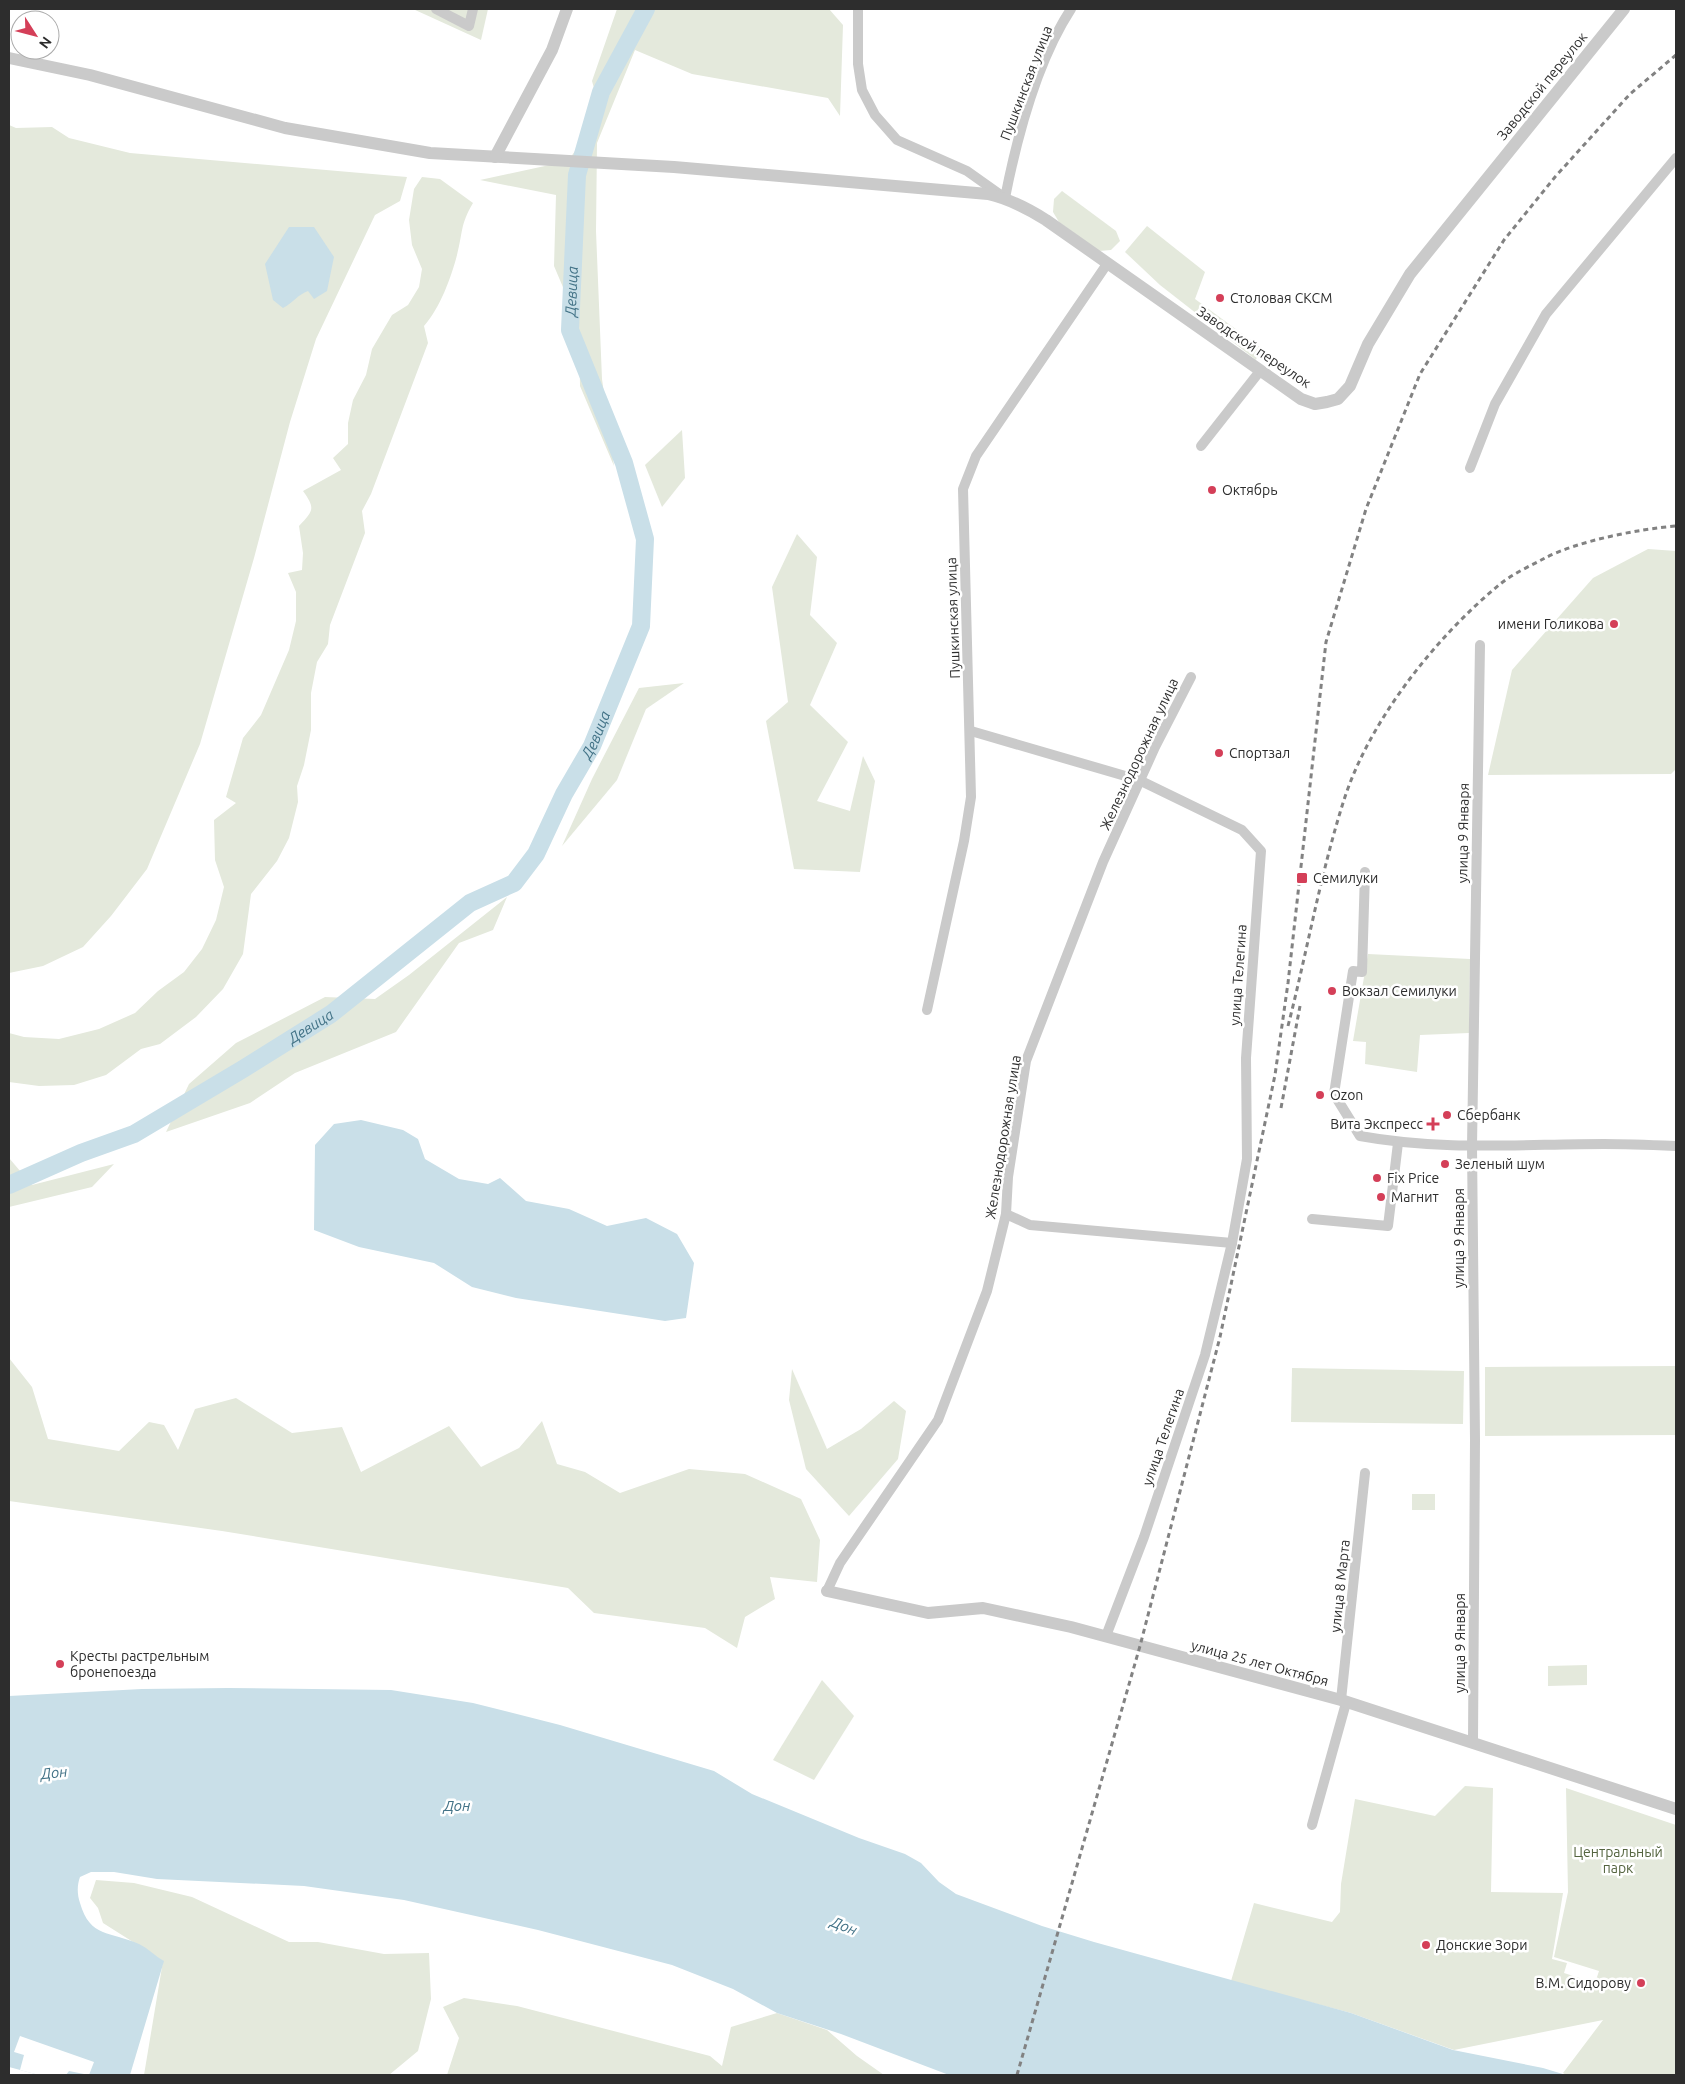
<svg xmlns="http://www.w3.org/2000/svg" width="1685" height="2084" font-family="Ubuntu,sans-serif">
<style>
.green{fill:#e4e9dc}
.water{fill:#c9dfe8}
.pier{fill:#fff}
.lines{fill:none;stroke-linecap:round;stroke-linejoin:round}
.river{stroke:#c9dfe8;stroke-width:18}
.minor{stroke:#cacaca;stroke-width:10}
.tertiary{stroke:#cacaca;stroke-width:12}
.rail{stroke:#828282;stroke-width:3;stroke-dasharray:5 4;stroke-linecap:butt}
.poi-dot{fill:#d43f58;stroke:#fff;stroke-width:2}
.labels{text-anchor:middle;stroke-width:5;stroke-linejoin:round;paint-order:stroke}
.street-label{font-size:14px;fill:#2d2d2d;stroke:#fff}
.poi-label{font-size:14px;fill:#2d2d2d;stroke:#fff;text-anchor:start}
.park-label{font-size:14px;fill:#54643f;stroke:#fff}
.water-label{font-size:15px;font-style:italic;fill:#437387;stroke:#fff}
</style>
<rect width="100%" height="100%" fill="#fff"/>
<g class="green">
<polygon points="413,9 488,9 481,40"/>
<polygon points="617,9 829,9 843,25 840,116 828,98 692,74 635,50 597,143 596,231 602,379 614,466 580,386 579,325 554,266 556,195 480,180 568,161 601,114 592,81"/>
<polygon points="9,125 16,128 52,127 69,138 130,153 407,177 400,201 375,215 316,339 290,422 254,558 200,744 147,869 111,916 83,947 43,966 9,973"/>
<path d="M422,177L440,179L473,203C460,225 463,232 457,255C451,278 440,308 424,326L428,343L371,494L362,511L365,533L330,625L328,644L317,662L311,693V730L304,765L297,786L298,802L289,838L277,861L251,894L243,954L223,989L196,1017L160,1044L141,1049L106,1075L74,1085L39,1086L9,1082V1033L24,1037L59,1039L99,1029L135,1013L158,991L184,972L202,949L216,920L224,887L215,860L214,820L236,803L226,797L243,738L261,715L289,650L296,621V592L288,573L302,570L303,553L299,526C313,511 316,509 303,491L341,470L333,458L348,444V423L353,400L366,375L372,349L392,315L408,305L419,287L422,269L412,245L409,220L414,189Z"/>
<polygon points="1062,191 1116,231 1120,241 1111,250 1099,251 1059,222 1053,212 1054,199"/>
<polygon points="1147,226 1205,272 1195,299 1260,347 1256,360 1160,285 1125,252"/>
<polygon points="682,430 685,478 662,507 645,465"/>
<polygon points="797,534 817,557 810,615 837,643 810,705 848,742 817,801 850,811 863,756 875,781 860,872 794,869 766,721 788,702 772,587"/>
<polygon points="1648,549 1676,551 1676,769 1671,774 1488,775 1512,670 1593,578"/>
<polygon points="684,683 646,709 617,780 562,846 592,779 639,688"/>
<polygon points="507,897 493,930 459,943 396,1032 295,1073 250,1103 166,1132 189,1084 236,1043 325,997 375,999 409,975"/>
<polygon points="1368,954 1470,959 1469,1033 1420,1035 1417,1072 1365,1064 1366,1042 1353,1041"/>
<polygon points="9,1158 32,1185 114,1164 92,1187 9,1207"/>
<polygon points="9,1358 32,1387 48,1439 119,1451 149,1422 164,1425 178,1450 195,1409 236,1398 292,1433 342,1427 361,1472 449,1426 481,1467 519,1448 542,1421 557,1464 585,1472 620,1493 689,1469 745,1474 801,1499 820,1540 817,1582 770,1577 775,1599 745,1617 737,1648 705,1628 594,1613 568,1588 222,1531 9,1501"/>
<polygon points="1676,1366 1676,1435 1485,1436 1485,1367"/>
<polygon points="1292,1368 1464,1371 1463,1424 1291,1422"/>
<polygon points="792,1369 827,1449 861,1429 894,1401 906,1411 898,1459 849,1516 806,1469 789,1400"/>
<rect x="1412" y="1494" width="23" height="16"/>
<polygon points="1587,1665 1587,1685 1548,1686 1548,1666"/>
<polygon points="822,1680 854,1716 814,1780 773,1760"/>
<polygon points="1465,1786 1493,1788 1491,1892 1563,1893 1552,1959 1567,1963 1564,1973 1595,1983 1599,1971 1554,1957 1568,1892 1566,1788 1676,1825 1676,2075 1566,2075 1563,2073 1603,2020 1454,2050 1351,2013 1231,1981 1254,1903 1332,1922 1340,1912 1341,1884 1355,1799 1435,1816"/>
<polygon points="96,1880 134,1883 192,1897 289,1942 318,1942 384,1954 429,1953 431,1999 418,2051 389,2075 144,2075 163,1961 103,1923 98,1908 90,1898"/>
<polygon points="464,1998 517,2006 710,2056 722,2066 731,2027 777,2013 827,2030 857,2056 884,2075 447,2075 459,2038 443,2007"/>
</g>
<g class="water">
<path d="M289,227H314L334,257L327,291L314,299L308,291C297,295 293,303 283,308L273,300L265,264Z"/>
<polygon points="361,1120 403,1130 418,1139 425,1159 459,1179 488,1184 500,1178 526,1201 569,1209 607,1226 646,1218 677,1234 694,1263 686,1318 665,1321 516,1298 472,1287 434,1263 359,1247 314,1230 315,1145 334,1124"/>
<path d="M228,1688L391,1690L473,1703L560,1725L714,1771L752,1794L859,1838L905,1854L921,1863L939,1882L956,1894L1042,1926L1094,1942L1351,2013L1453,2050L1543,2068L1566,2075H949L841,2034L777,2013L733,1989L672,1965L538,1930L404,1900L304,1886L157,1879L114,1872H91L80,1877C77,1885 77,1894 80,1903C90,1938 110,1931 139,1944C149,1949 155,1956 164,1961L130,2075H39L9,2067V1696L142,1689Z"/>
</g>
<polygon class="pier" points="20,2036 94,2062 89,2075 69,2071 66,2075 39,2075 20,2070 24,2055 14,2052"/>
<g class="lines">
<path class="river" id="s1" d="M9,1185L81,1153L134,1134L243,1069L331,1014L470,903L514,883L536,854L564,794L592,746L641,626L645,539L624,463L570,330L577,175L601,92L646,9"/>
<g class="minor">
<polyline points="436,9 469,26 473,9"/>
<path d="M858,9V64L862,90L875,115L897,140L967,171L1005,198C1017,137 1037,61 1071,9"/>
<polyline points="1201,446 1260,371"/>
<polyline points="1470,468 1495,404 1546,314 1676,158"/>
<polyline points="971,731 1139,780 1242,830 1261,851 1246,1058 1247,1159 1232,1243 1205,1355 1144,1537 1106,1636"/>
<path d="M1365,872L1362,972L1353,971L1334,1094L1360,1136C1441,1151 1522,1144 1604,1144C1628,1144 1652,1145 1676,1146"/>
<polyline points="927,1010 964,841 971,797 963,489 976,456 1107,264"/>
<polyline points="1006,1214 1030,1225 1232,1243"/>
<polyline points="1312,1219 1388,1226 1398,1143"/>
<polyline points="827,1591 840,1563 938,1420 987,1291 1006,1214 1008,1177 1026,1061 1103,862 1155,747 1191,677"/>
<polyline points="1341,1700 1365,1473"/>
<polyline points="1473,1741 1475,1440 1472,1146 1480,645"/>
<polyline points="1312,1825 1346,1703"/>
</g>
<g class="tertiary">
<path d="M9,58L90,75L285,128L430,153L674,167L988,194C1010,199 1027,208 1046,220L1301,399L1315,404L1327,402L1338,399L1350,386L1368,344L1410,274L1624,9"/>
<polyline points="495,157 552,50 567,9"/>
<polyline points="827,1591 928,1613 983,1608 1071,1627 1341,1700 1676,1809"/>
</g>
<g class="rail">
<path d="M1288,1026C1307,952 1320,876 1343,803C1368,722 1435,638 1499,585C1512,574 1530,566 1545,558C1578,541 1638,529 1676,526"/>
<polyline points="1281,1108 1300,1006"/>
<polyline points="1017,2075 1140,1646 1220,1337 1275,1075 1288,983 1326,642 1366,509 1420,374 1504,240 1555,177 1630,94 1676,55"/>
</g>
</g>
<g class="poi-dot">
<circle cx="1220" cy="298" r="5"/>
<circle cx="1212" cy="490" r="5"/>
<circle cx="1614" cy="624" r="5"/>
<circle cx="1219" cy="753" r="5"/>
<rect x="1296" y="872" width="12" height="12" rx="2.5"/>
<circle cx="1332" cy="991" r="5"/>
<circle cx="1320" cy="1095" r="5"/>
<circle cx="1447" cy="1115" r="5"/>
<path d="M1430.5 1116.5h5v5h5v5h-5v5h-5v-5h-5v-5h5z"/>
<circle cx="1445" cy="1164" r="5"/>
<circle cx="1377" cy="1178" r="5"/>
<circle cx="1381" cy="1197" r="5"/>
<circle cx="60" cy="1664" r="5"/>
<circle cx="1426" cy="1945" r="5"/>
<circle cx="1641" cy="1983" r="5"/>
</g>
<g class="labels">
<g class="street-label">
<text transform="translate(1026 83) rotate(-69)" y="5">Пушкинская улица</text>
<text transform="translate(1542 86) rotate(-51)" y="5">Заводской переулок</text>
<text transform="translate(1254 347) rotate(34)" y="5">Заводской переулок</text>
<text transform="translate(953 618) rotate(-92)" y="5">Пушкинская улица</text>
<text transform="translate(1139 754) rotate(-65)" y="5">Железнодорожная улица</text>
<text transform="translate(1463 833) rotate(-89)" y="5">улица 9 Января</text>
<text transform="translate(1238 975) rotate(-86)" y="5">улица Телегина</text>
<text transform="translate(1003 1137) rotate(-81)" y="5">Железнодорожная улица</text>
<text transform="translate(1459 1238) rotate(-90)" y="5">улица 9 Января</text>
<text transform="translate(1163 1437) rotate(-71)" y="5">улица Телегина</text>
<text transform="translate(1340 1586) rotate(-84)" y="5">улица 8 Марта</text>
<text transform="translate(1460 1643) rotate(-90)" y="5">улица 9 Января</text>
<text transform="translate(1260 1663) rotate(15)" y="5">улица 25 лет Октября</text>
</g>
<g class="poi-label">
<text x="1230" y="303">Столовая СКСМ</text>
<text x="1222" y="495">Октябрь</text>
<text x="1604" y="629" text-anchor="end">имени Голикова</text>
<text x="1229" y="758">Спортзал</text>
<text x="1313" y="883">Семилуки</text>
<text x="1342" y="996">Вокзал Семилуки</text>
<text x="1330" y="1100">Ozon</text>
<text x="1457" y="1120">Сбербанк</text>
<text x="1423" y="1129" text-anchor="end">Вита Экспресс</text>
<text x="1455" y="1169">Зеленый шум</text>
<text x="1387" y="1183">Fix Price</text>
<text x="1391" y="1202">Магнит</text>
<text x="70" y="1661">Кресты растрельным<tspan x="70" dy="16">бронепоезда</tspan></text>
<text x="1436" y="1950">Донские Зори</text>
<text x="1631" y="1988" text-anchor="end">В.М. Сидорову</text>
</g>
<g class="park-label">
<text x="1618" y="1857">Центральный<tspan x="1618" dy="16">парк</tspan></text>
</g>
<g class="water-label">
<text dy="5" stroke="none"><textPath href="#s1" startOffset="1228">Девица</textPath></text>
<text dy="5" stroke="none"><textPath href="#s1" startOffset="762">Девица</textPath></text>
<text dy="5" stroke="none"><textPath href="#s1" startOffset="342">Девица</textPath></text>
<text transform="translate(54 1773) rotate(-6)" y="5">Дон</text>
<text x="457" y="1811">Дон</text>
<text transform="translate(844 1926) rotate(22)" y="5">Дон</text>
</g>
</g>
<rect width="1685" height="2084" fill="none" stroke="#2d2d2d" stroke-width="20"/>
<g transform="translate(35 35) rotate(126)"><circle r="24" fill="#ffffff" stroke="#ababab"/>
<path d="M0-4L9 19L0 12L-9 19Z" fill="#d43f58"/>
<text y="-8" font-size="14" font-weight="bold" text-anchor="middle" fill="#2d2d2d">N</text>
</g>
</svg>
